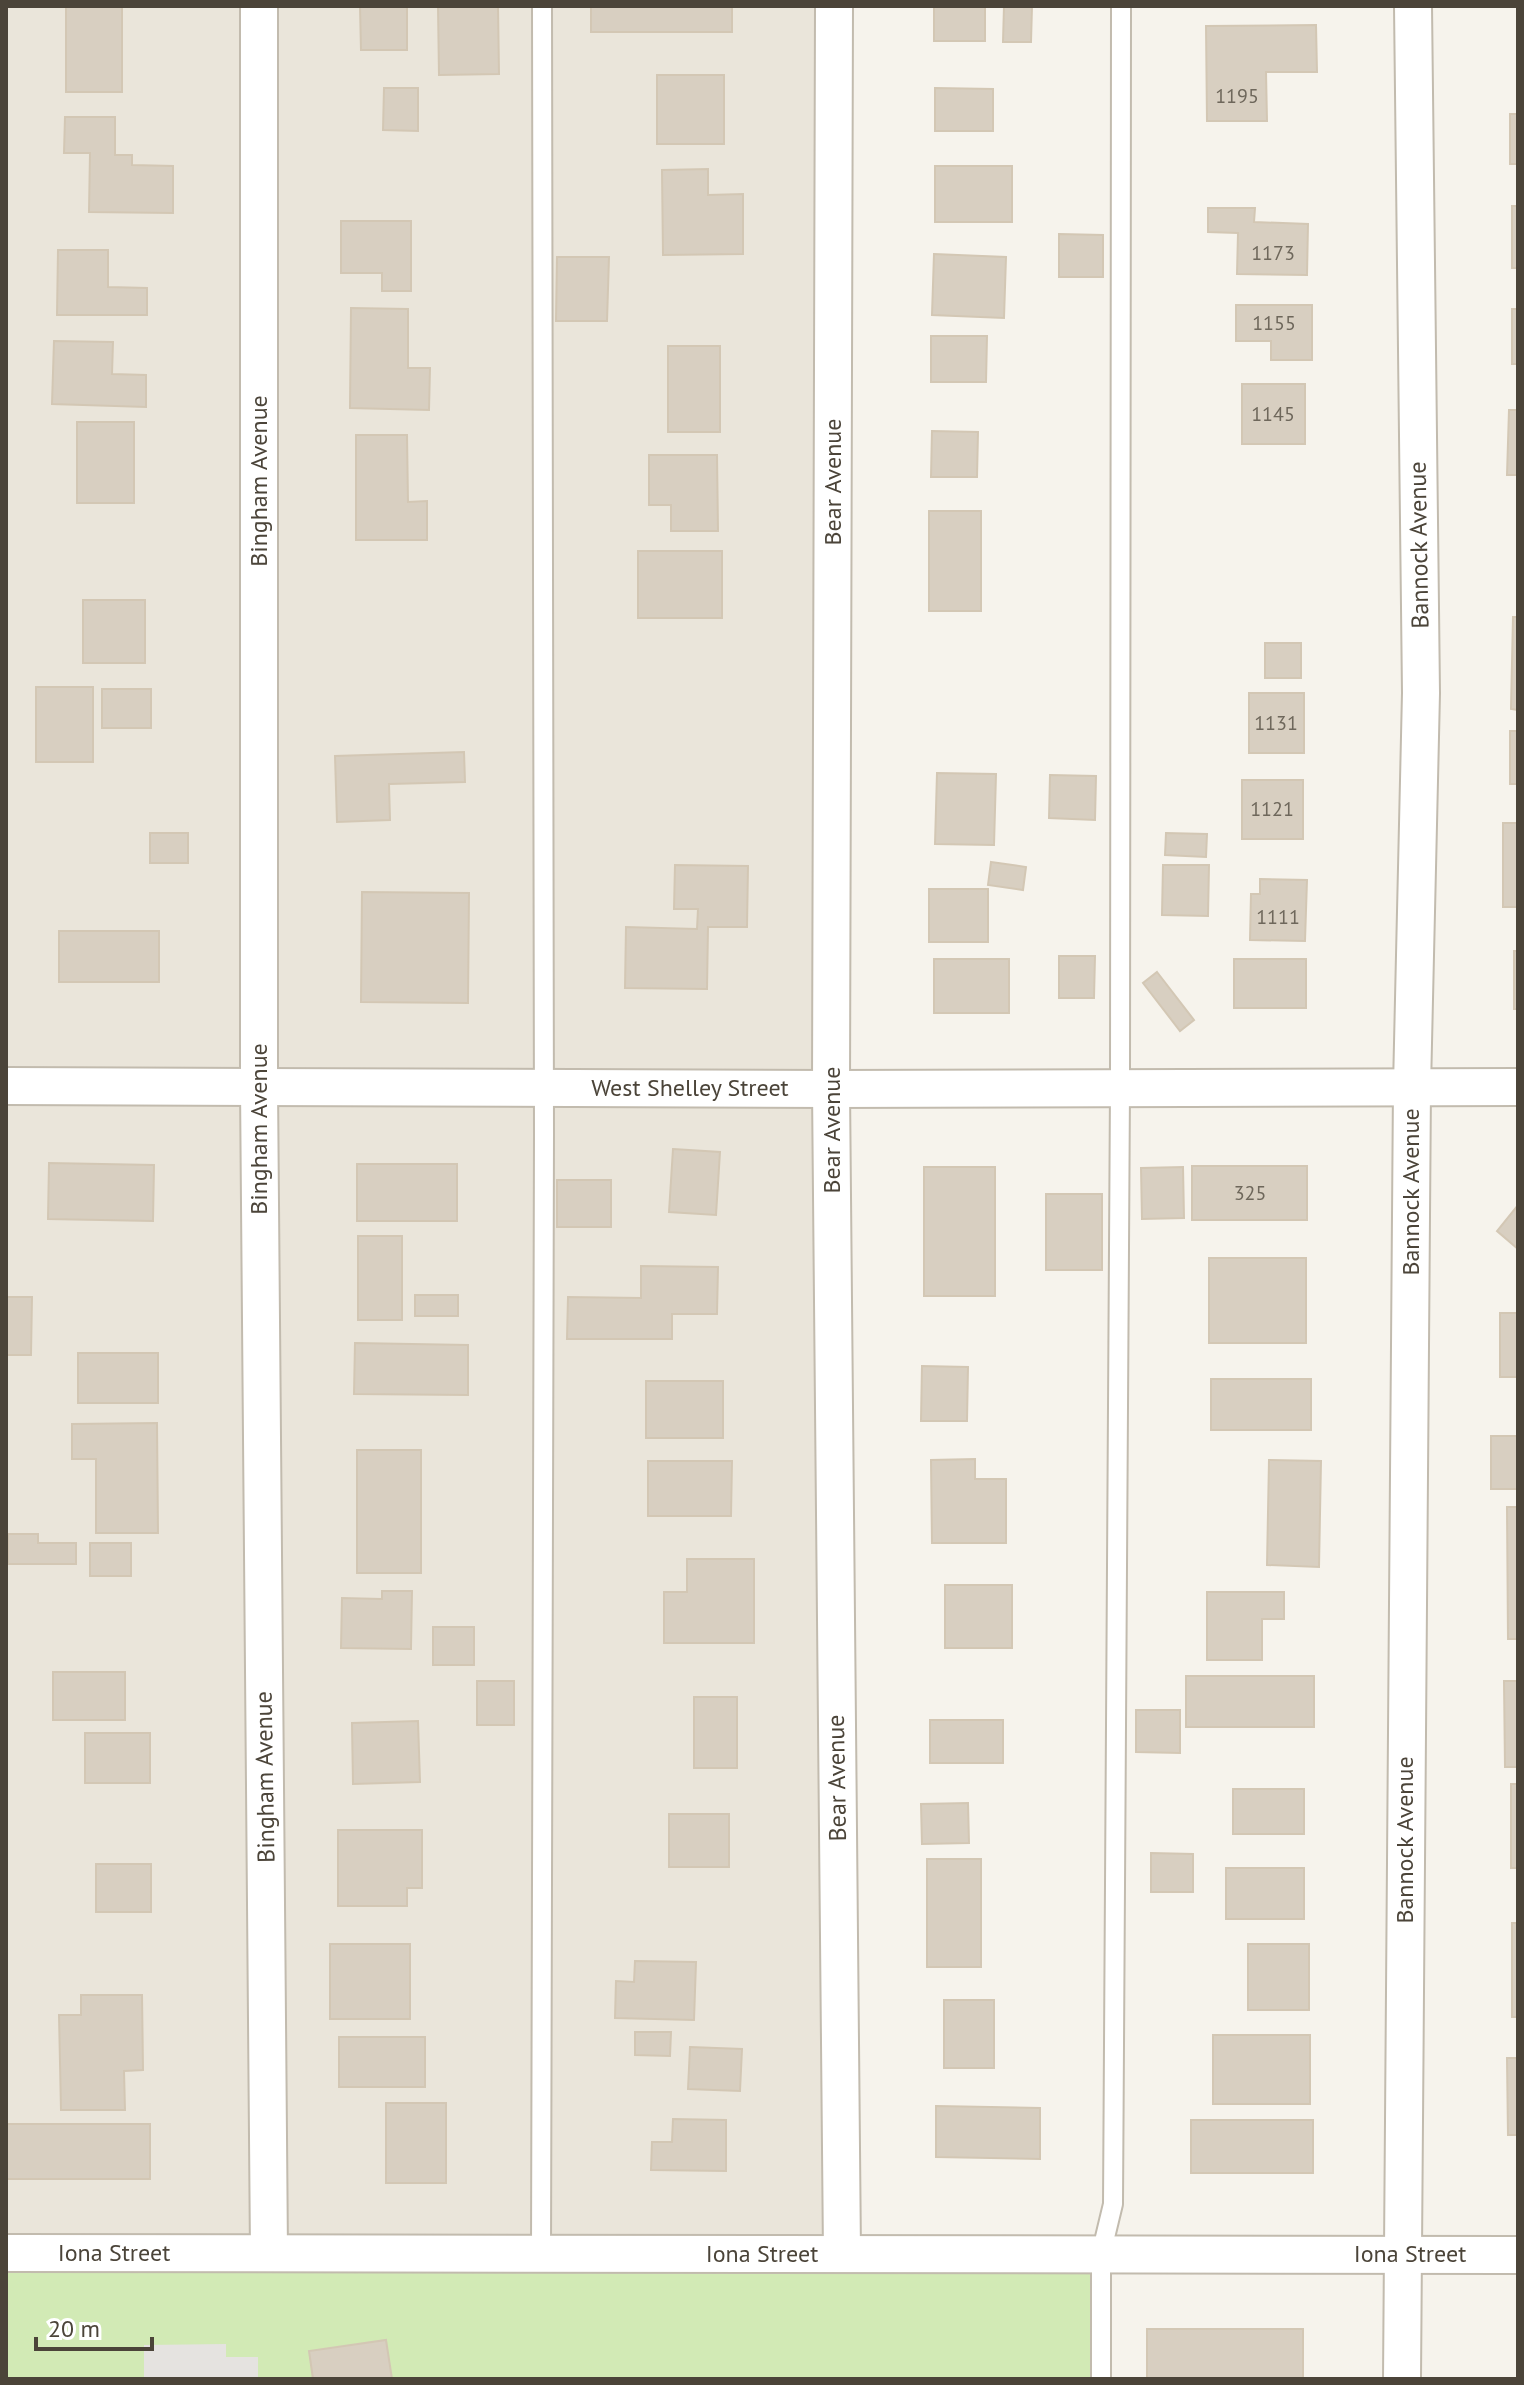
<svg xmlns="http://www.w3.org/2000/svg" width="1524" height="2385" font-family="'PT Sans',sans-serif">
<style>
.residential{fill:#eae5da}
.green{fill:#d2eab5}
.parking{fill:#e5e3e0}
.building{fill:#d8cfc1;stroke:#d3c7b4;stroke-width:2}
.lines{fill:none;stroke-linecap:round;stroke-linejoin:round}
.service-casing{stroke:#c2bbae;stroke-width:22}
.minor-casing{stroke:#c2bbae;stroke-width:40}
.service{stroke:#fff;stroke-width:18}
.minor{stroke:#fff;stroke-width:36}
.labels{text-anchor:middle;stroke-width:7;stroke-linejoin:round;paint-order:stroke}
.number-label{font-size:20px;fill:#6e675b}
.street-label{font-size:24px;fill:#4b4439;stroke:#fff}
</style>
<rect width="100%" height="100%" fill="#f6f3ec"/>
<polygon class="residential" points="6,6 834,6 842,2254 6,2253"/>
<polygon class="green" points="6,2253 1101,2254 1101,2379 6,2379"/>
<polygon class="parking" points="226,2344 226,2357 258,2357 258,2379 144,2379 144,2345"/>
<g class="building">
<rect x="66" y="6" width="56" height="86"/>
<polygon points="360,6 407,6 407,50 361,50"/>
<polygon points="438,6 498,6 499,74 439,75"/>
<rect x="591" y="6" width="141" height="26"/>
<rect x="934" y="6" width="51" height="35"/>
<polygon points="1004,6 1032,6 1031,42 1003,42"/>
<polygon points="1316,25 1317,72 1266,72 1267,121 1207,121 1206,26"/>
<rect x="657" y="75" width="67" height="69"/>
<polygon points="384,88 418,88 418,131 383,130"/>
<polygon points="935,88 993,89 993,131 935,131"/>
<rect x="1510" y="114" width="8" height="50"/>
<polygon points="65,117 115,117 115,155 132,155 132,165 173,166 173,213 89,212 90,153 64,153"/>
<rect x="935" y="166" width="77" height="56"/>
<polygon points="708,169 708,195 743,194 743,254 663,255 662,170"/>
<rect x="1512" y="206" width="6" height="62"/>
<polygon points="1208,208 1255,208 1254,222 1308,224 1307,275 1237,274 1238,233 1208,232"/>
<polygon points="341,221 411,221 411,291 382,291 382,273 341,273"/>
<polygon points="1059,234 1103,235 1103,277 1059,277"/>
<polygon points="58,250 108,250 108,287 147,288 147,315 57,315"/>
<polygon points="934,254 1006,257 1004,318 932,315"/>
<polygon points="557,257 609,257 607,321 556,321"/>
<polygon points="1236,305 1312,305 1312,360 1271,360 1271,341 1236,341"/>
<polygon points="351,308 408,309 408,368 430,368 429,410 350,408"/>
<rect x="1512" y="309" width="6" height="55"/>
<polygon points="931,336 987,336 986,382 931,382"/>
<polygon points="54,341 113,342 112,374 146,375 146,407 52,404"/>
<rect x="668" y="346" width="52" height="86"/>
<rect x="1242" y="384" width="63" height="60"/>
<polygon points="1509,410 1518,410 1518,475 1507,475"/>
<rect x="77" y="422" width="57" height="81"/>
<polygon points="932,431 978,432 977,477 931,477"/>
<polygon points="356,435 407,435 408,502 427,501 427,540 356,540"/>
<polygon points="649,455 717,455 718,531 671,531 671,505 649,505"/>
<rect x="929" y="511" width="52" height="100"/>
<rect x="638" y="551" width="84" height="67"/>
<rect x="83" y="600" width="62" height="63"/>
<polygon points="1513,617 1518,617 1518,710 1511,709"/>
<rect x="1265" y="643" width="36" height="35"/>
<rect x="36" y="687" width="57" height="75"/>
<rect x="102" y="689" width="49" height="39"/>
<rect x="1249" y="693" width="55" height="60"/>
<rect x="1510" y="731" width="8" height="53"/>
<polygon points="464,752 465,782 389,784 390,820 337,822 335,756"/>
<polygon points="937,773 996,774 994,845 935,844"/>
<polygon points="1050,775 1096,776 1095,820 1049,818"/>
<rect x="1242" y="780" width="61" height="59"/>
<rect x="1503" y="823" width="15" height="84"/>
<rect x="150" y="833" width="38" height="30"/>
<polygon points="1166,833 1207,834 1206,857 1165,855"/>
<polygon points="991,862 1026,867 1023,890 988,885"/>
<polygon points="675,865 748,866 747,927 708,927 707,989 625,988 626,927 697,929 698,909 674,909"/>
<polygon points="1163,865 1209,865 1208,916 1162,915"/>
<polygon points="1260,879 1307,880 1305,941 1250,940 1251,894 1260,894"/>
<rect x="929" y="889" width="59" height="53"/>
<polygon points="362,892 469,893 468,1003 361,1002"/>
<rect x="59" y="931" width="100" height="51"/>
<rect x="1514" y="951" width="4" height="58"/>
<polygon points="1059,956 1095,956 1094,998 1059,998"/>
<rect x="934" y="959" width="75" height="54"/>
<rect x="1234" y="959" width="72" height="49"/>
<polygon points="1157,972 1194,1020 1180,1031 1143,983"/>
<polygon points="673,1149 720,1152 716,1215 669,1212"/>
<polygon points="49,1163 154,1165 153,1221 48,1219"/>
<rect x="357" y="1164" width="100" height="57"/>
<rect x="1192" y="1166" width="115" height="54"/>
<rect x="924" y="1167" width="71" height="129"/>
<polygon points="1183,1167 1184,1218 1142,1219 1141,1168"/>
<rect x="557" y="1180" width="54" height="47"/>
<rect x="1046" y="1194" width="56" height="76"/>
<polygon points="1518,1205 1518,1249 1497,1231"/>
<rect x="358" y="1236" width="44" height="84"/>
<rect x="1209" y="1258" width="97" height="85"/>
<polygon points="641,1266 718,1267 717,1314 672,1314 672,1339 567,1339 568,1297 641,1298"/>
<rect x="415" y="1295" width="43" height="21"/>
<polygon points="6,1297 32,1297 31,1355 6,1355"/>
<rect x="1500" y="1313" width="18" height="64"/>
<polygon points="355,1343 468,1345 468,1395 354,1394"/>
<rect x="78" y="1353" width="80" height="50"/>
<polygon points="922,1366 968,1367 967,1421 921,1421"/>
<rect x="1211" y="1379" width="100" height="51"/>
<rect x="646" y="1381" width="77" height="57"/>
<polygon points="157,1423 158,1533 96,1533 96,1459 72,1459 72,1424"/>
<rect x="1491" y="1436" width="27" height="53"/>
<rect x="357" y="1450" width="64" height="123"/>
<polygon points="975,1459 975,1479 1006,1479 1006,1543 932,1543 931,1460"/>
<polygon points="1269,1460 1321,1461 1319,1567 1267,1565"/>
<polygon points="648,1461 732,1461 731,1516 648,1516"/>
<polygon points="1507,1507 1518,1507 1518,1639 1508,1639"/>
<polygon points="8,1534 38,1534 38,1543 76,1543 76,1564 8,1564"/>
<rect x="90" y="1543" width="41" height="33"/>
<polygon points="687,1559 754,1559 754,1643 664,1643 664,1592 687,1592"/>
<rect x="945" y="1585" width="67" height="63"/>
<polygon points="382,1591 412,1591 411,1649 341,1648 342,1598 382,1599"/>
<polygon points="1207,1592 1284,1592 1284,1619 1262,1619 1262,1660 1207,1660"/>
<rect x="433" y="1627" width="41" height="38"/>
<rect x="53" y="1672" width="72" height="48"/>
<rect x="1186" y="1676" width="128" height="51"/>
<rect x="477" y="1681" width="37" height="44"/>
<polygon points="1504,1681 1518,1681 1518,1767 1505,1767"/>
<rect x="694" y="1697" width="43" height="71"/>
<polygon points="1136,1710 1180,1710 1180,1753 1136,1752"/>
<rect x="930" y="1720" width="73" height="43"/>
<polygon points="418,1721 420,1782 353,1784 352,1723"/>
<rect x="85" y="1733" width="65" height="50"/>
<rect x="1511" y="1784" width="7" height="84"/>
<rect x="1233" y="1789" width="71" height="45"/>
<polygon points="968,1803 969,1843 922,1844 921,1804"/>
<rect x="669" y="1814" width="60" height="53"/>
<polygon points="338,1830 422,1830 422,1888 407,1888 407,1906 338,1906"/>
<polygon points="1151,1853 1193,1854 1193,1892 1151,1892"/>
<rect x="927" y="1859" width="54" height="108"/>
<rect x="96" y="1864" width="55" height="48"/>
<rect x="1226" y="1868" width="78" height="51"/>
<rect x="1512" y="1923" width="6" height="94"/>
<rect x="330" y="1944" width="80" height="75"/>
<rect x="1248" y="1944" width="61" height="66"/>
<polygon points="635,1961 696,1962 694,2020 615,2018 616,1981 634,1982"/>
<polygon points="81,1995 142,1995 143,2070 124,2071 125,2110 61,2110 59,2015 81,2015"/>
<rect x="944" y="2000" width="50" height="68"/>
<polygon points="635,2032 671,2032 670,2056 635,2055"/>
<rect x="1213" y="2035" width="97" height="69"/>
<rect x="339" y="2037" width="86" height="50"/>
<polygon points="690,2047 742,2049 740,2091 688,2089"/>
<polygon points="1507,2058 1518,2058 1518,2135 1508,2135"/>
<rect x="386" y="2103" width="60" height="80"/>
<polygon points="936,2106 1040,2108 1040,2159 936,2157"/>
<polygon points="673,2119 726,2120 726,2171 651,2170 652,2142 672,2142"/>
<rect x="1191" y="2120" width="122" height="53"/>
<rect x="6" y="2124" width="144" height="55"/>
<rect x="1147" y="2329" width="156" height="49"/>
<polygon points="386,2340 392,2379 313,2379 309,2351"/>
</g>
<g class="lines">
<defs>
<g id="service">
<polyline points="541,2253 544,1134 542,6"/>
<polyline points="1101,2379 1101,2254 1113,2204 1120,1088 1121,6"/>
</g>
<g id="minor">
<polyline points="259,6 259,1087 269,2253"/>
<polyline points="834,6 831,1089 842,2254"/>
<polyline points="6,1086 831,1089 1518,1087"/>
<polyline points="6,2253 1518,2255"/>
<polyline points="1402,2379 1412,1087 1421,693 1413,6"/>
</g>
</defs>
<use href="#service" class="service-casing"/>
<use href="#minor" class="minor-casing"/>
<use href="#service" class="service"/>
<use href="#minor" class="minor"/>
</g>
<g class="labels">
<g class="number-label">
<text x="1237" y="103">1195</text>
<text x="1273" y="260">1173</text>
<text x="1274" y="330">1155</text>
<text x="1273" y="421">1145</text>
<text x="1276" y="730">1131</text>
<text x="1272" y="816">1121</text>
<text x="1278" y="924">1111</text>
<text x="1250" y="1200">325</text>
</g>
<g class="street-label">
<text transform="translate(259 481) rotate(-90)" y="8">Bingham Avenue</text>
<text transform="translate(833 482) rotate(-90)" y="8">Bear Avenue</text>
<text transform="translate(1419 545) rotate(-91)" y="8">Bannock Avenue</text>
<text x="690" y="1096">West Shelley Street</text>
<text transform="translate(259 1129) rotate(-90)" y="8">Bingham Avenue</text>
<text transform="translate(832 1130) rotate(-90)" y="8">Bear Avenue</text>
<text transform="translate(1411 1192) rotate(-90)" y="8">Bannock Avenue</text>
<text transform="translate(265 1777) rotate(-91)" y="8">Bingham Avenue</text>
<text transform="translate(837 1778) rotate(-91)" y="8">Bear Avenue</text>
<text transform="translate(1405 1840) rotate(-90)" y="8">Bannock Avenue</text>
<text x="114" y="2261">Iona Street</text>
<text x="762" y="2262">Iona Street</text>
<text x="1410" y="2262">Iona Street</text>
</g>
</g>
<rect width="1524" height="2385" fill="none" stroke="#4b4439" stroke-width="16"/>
<path d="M36 2337v12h116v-12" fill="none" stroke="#4b4439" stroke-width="4"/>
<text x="48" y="2337" font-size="24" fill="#4b4439" stroke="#ffffff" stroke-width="6" paint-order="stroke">20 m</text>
</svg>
